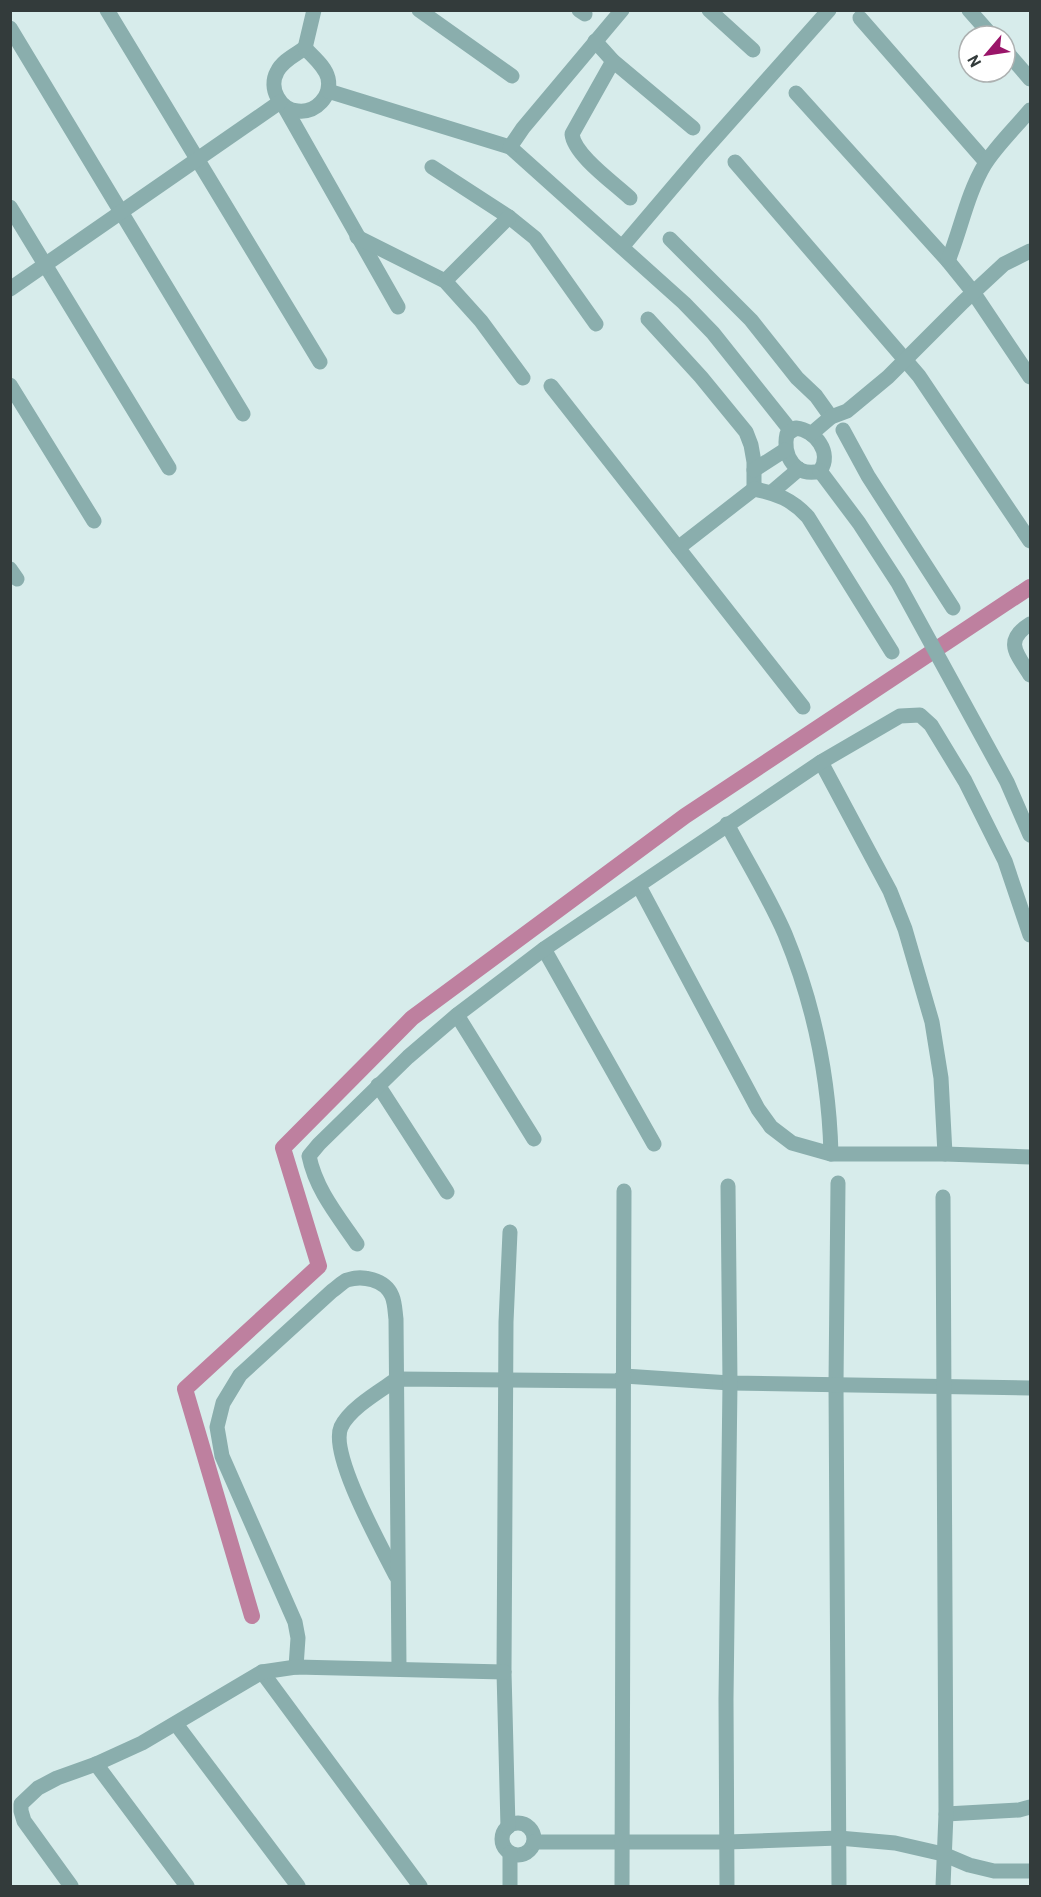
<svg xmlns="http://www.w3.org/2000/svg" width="1041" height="1897" font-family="Barlow,sans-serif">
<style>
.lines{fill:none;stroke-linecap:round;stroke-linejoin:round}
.canal{stroke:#be809f;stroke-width:16}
.minor{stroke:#8aaead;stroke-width:15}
</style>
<rect width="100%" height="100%" fill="#d7eceb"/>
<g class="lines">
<polyline class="canal" points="252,1616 185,1389 319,1266 283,1148 412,1018 685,816 1030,587"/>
<g class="minor">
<polyline points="107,10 320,362"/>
<polyline points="419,10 512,76"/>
<polyline points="579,10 585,14"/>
<polyline points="709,10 753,50"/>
<polyline points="969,10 992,36"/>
<polyline points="860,18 986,162"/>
<polyline points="10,28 243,414"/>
<polyline points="595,41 613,61 693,128"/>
<path d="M305,48C313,57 325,66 328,78C332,96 316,113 298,111C280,110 268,88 277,72C282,61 295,55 305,48Z"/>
<polyline points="305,48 314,10"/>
<polyline points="1005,50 1030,79"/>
<path d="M613,61L572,134C574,155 614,183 630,198"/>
<polyline points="328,91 510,147 684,303 713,333 791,431"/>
<polyline points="796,93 948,261 973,292 1030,377"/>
<polyline points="284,106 398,307"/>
<polyline points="510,147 523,128 622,10"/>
<polyline points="735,162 919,376 1030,541"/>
<polyline points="432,167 509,217 535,238 596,324"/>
<polyline points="10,207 169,468"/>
<polyline points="357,237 445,281 481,321 523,378"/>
<polyline points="670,239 751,320 797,378 816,396 831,417"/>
<polyline points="622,247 701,154 829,10"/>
<path d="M948,261C961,229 967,194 985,164C997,145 1016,127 1030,110"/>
<polyline points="445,281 509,217"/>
<polyline points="10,289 280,102"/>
<polyline points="648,319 701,377 746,432 751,445 754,462 754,489"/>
<polyline points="10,385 94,521"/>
<polyline points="551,386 803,707"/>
<path d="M796,428C815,430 833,453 820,471C796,478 782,456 787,434Z"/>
<polyline points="843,430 868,476 953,608"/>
<polyline points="811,434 831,417 847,411 888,377 963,302 1004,264 1030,251"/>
<polyline points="754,470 785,450"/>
<polyline points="820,471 859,523 898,583 1007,782 1030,835"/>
<polyline points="772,492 799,469"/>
<path d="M678,548L754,489C776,493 793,500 808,517L892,652"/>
<polyline points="10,569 17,579"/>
<path d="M1030,624C1003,641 1017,654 1030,675"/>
<polyline points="821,762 890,891 905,929 932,1022 941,1078 945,1154"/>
<path d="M727,824C746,860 769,897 785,934C814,1004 829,1078 831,1154"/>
<polyline points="639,886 758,1109 771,1127 792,1143 831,1154 945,1154 1030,1157"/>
<polyline points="544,949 654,1144"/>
<polyline points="457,1015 534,1139"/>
<polyline points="378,1085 447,1192"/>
<polyline points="838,1183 836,1384 839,1886"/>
<path d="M357,1244C338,1216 316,1190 309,1156L319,1144L408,1057L457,1015L544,949L821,762L900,716L920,715L931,725L965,781L1005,861L1030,935"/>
<path d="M396,1576C382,1548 329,1454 341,1427C350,1408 380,1391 397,1379L617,1381L624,1376L730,1383L1030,1388"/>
<path d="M296,1667L298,1638L295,1622L222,1456L217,1427L223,1403L240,1375L332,1291C337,1288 342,1282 347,1280C362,1275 385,1279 392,1296C395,1303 395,1312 396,1319L399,1668"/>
<polyline points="262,1672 420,1886"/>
<polyline points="176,1724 298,1886"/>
<polyline points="96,1764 187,1886"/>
<polyline points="946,1814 1019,1810 1030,1807"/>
<circle cx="518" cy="1839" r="16"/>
<polyline points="508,1827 504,1672 506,1322 510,1232"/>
<polyline points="534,1842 727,1842 839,1838 895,1843 943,1854 969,1865 994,1871 1030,1871"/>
<polyline points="71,1886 24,1821 21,1811 21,1804 38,1788 57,1778 96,1764 142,1743 262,1672 296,1667 504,1672"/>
<polyline points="510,1886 510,1853"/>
<polyline points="622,1886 624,1191"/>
<polyline points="727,1886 726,1699 730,1383 728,1186"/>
<polyline points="943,1886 946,1814 943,1197"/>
</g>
</g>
<rect width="1041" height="1897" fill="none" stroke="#333b3b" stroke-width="24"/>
<g transform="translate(987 54) rotate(241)"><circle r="28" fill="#ffffff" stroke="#adb1b1" stroke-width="1.5"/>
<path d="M0-4.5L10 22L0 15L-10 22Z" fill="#9a1569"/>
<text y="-9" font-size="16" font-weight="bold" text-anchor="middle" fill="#333b3b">N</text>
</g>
</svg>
